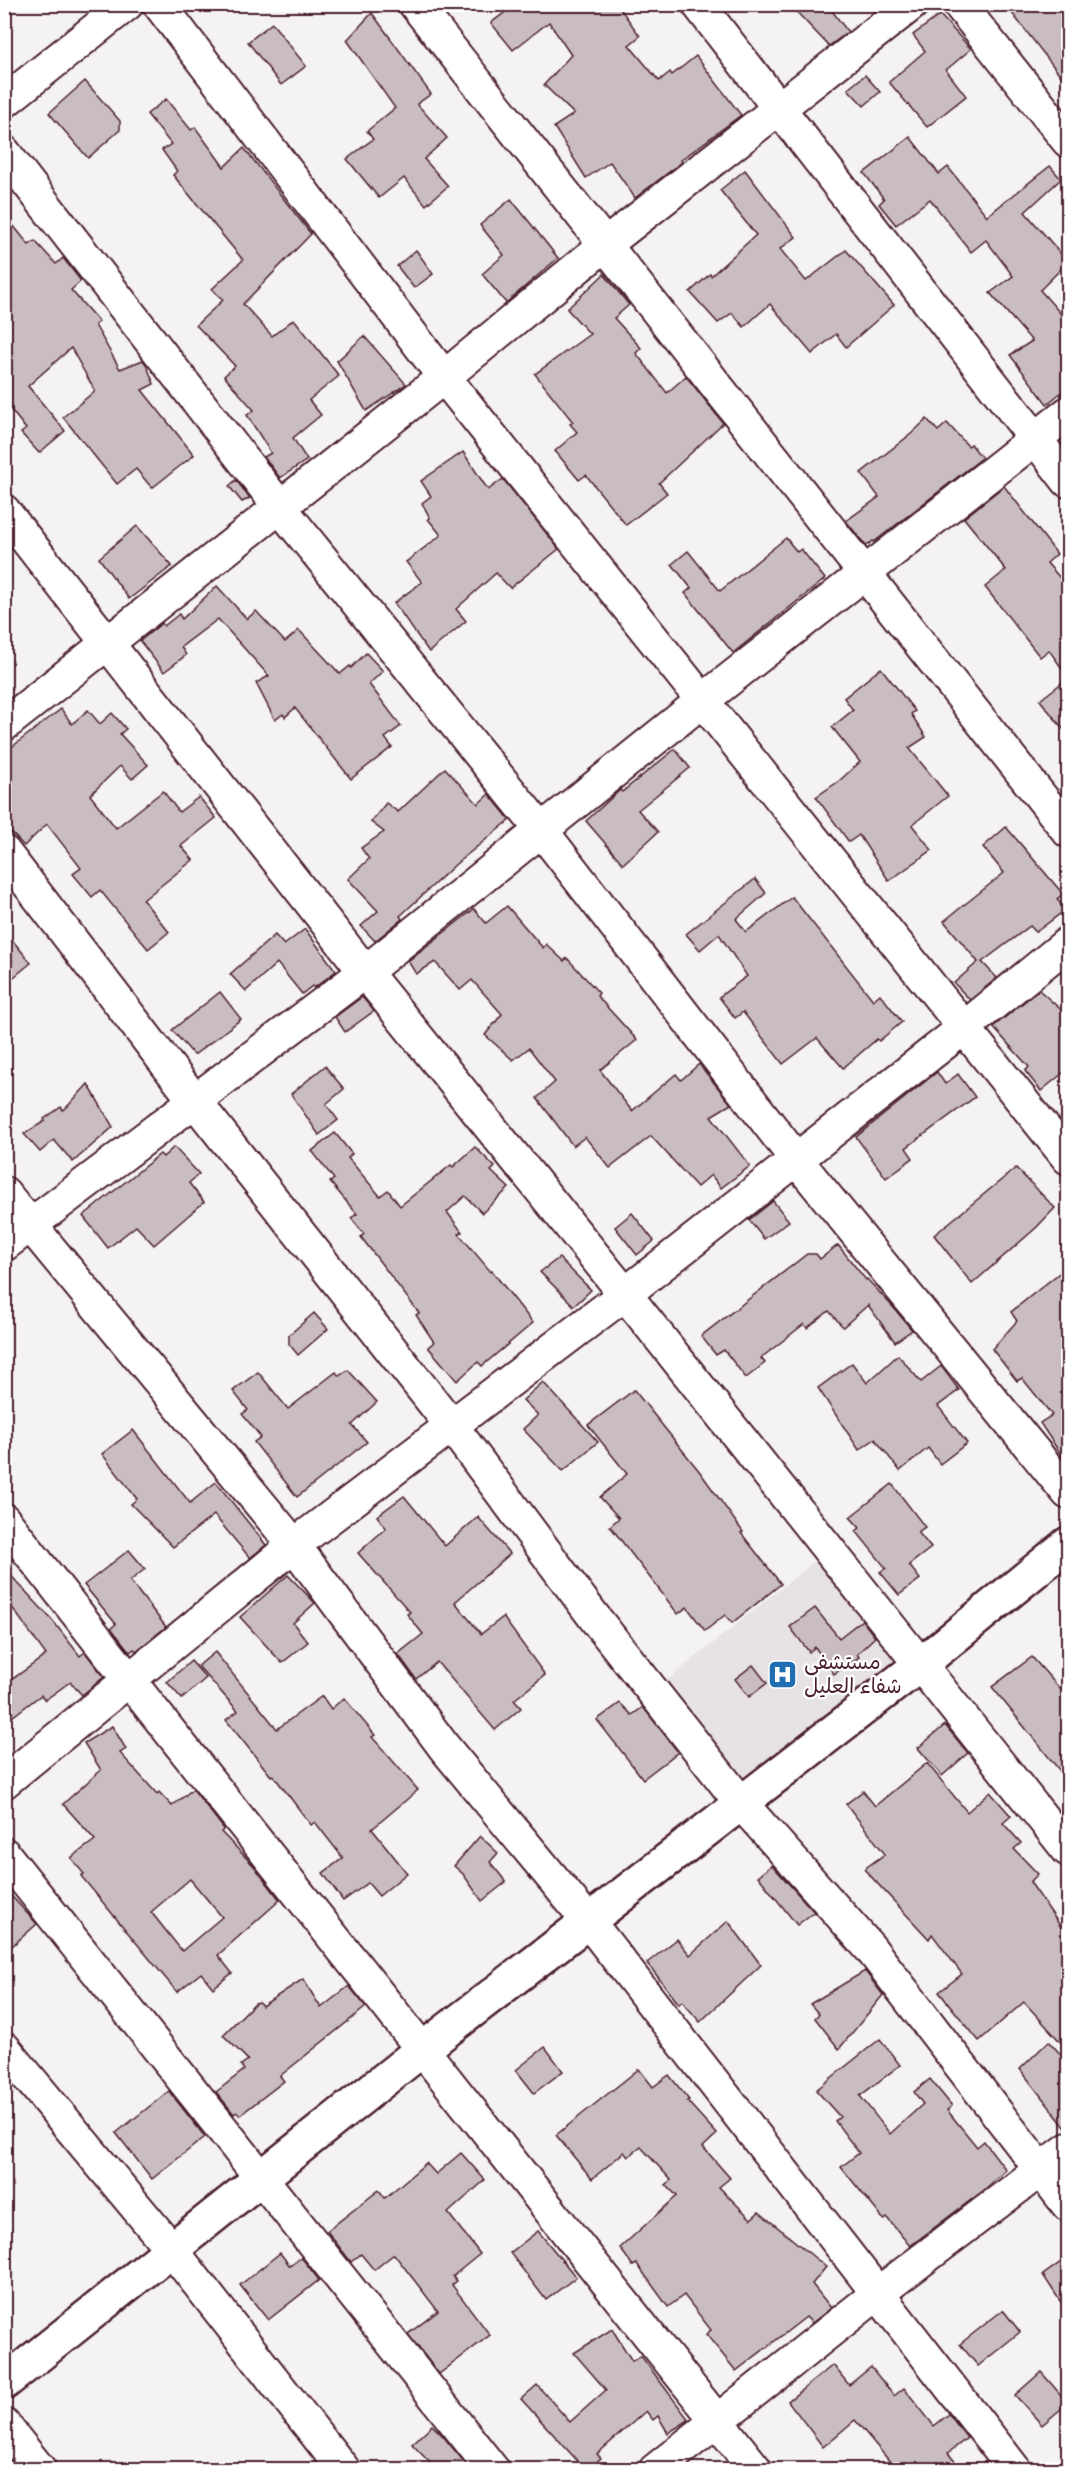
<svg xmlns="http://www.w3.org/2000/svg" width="1073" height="2474" font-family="'Indie Flower','Playpen Sans Arabic',sans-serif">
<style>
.built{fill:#e7e2e3}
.building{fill:#cabdc1;stroke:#4a1f2b;stroke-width:1.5;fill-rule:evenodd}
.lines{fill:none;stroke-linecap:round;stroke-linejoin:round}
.street-casing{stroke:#4a1f2b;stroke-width:36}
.secondary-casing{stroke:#4a1f2b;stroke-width:38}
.street{stroke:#fff;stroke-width:32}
.secondary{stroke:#fff;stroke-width:33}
.labels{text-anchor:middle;stroke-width:4.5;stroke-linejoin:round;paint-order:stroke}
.poi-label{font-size:21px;fill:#4a1f2b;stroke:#fff;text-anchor:start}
</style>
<rect width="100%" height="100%" fill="#f4f2f2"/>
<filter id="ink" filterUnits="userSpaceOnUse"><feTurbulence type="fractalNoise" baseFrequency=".0167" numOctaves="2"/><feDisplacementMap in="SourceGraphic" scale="12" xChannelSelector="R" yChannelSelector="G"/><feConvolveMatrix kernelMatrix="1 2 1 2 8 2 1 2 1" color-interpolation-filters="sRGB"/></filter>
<g filter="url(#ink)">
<polygon class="built" points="821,1556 908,1662 745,1793 659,1687"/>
<g class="building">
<polygon points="516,4 617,4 640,36 629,45 659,81 670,72 672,75 696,56 741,115 681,160 682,162 635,198 610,162 586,178 554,127 574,114 544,85 571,55 549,22 513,50 491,23"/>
<polygon points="789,4 827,4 848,32 829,46"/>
<polygon points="1005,4 1068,4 1068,85"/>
<polygon points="372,13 431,94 417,104 447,138 424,159 448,186 426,205 404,178 379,198 347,159 373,139 367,131 395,108 347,40"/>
<polygon points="940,15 971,49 946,70 966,96 927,127 889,82 925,51 913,35"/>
<polygon points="272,23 306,66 281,85 248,42"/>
<polygon points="865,75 880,92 864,106 848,89"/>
<polygon points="85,81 120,121 120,130 88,158 49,113"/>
<polygon points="166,99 191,130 195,127 224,167 244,148 311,234 243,304 272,336 294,319 339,376 309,400 321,415 293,438 307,460 280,478 264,457 271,453 247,415 254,410 224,376 235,366 196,325 223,300 212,289 243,260 173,175 177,171 162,150 171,144 147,114"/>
<polygon points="910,137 939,174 948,167 987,216 1050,166 1061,179 1025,212 1068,262 1040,290 1068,322 1068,387 1047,404 1010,355 1032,341 990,293 1013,276 986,240 971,252 930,199 896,225 879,204 884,199 864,173"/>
<polygon points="745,170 796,237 780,249 806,281 846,250 894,305 846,347 836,334 812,354 770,304 744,327 732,313 718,323 690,292 710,274 711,276 756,235 720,190"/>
<polygon points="511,199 558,258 506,303 482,274 504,255 480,225"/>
<polygon points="4,214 29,245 35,241 56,264 63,258 81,281 71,290 99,322 95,325 120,369 143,360 146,364 154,384 142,390 194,455 152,488 136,469 117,484 63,417 95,391 71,348 28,386 65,431 39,453 21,433 26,429 7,405 4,408"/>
<polygon points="416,250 433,274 414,288 397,266"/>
<polygon points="604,274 629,305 614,318 641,348 636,353 667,393 686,376 723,423 659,483 667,493 626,525 586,475 579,480 555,451 577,432 570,424 573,422 535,374 590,334 567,309"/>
<polygon points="364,336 406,384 366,411 337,361"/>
<polygon points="927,419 938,431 947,423 968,446 971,444 982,458 874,542 873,541 866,546 846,521 879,497 861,473 911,434"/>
<polygon points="463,452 488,490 503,479 559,549 510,588 496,573 456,609 466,621 429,652 394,603 422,582 406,562 441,535 428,519 430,518 422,503 431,496 421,481"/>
<polygon points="236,480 250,498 242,502 229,486"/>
<polygon points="1004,486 1057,554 1047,563 1068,587 1068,677 1049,650 1040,657 985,587 1006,570 964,518"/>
<polygon points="137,526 172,566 129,599 99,558"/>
<polygon points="786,538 797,552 801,549 825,579 733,653 685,593 691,588 672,564 688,551 720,591"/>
<polygon points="217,586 247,619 256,611 285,642 299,630 340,674 350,666 351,668 366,653 383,671 369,684 401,726 385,738 392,747 351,779 295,708 285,717 283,714 275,720 256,683 269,676 218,619 181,647 186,655 164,672 140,641 162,623 164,626 179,614 182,619"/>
<polygon points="881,668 915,711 911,714 926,737 909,748 948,796 912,825 932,850 889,881 859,835 849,842 816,797 839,781 860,762 832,727 853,710 844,698"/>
<polygon points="1068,678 1068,735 1040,700"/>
<polygon points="61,709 72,724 88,710 100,724 112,713 126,729 120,734 148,765 132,779 120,766 90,795 116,828 163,791 179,812 199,797 216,818 181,846 193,860 143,900 169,932 148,949 100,890 92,897 73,874 81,868 47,824 24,846 4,825 4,753"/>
<polygon points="675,749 690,768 638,810 658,832 623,864 586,821 620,790 622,792"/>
<polygon points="445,768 478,804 489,794 510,820 457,863 400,916 402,919 375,941 361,926 378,911 348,879 369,859 361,848 384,832 371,822 386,803 398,812"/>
<polygon points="1006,827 1063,894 1057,899 1065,910 1036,932 1030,926 982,962 997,978 970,1000 954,983 978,962 944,921 1004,873 983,847"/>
<polygon points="755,879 766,893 736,919 746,932 792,897 873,1000 880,994 902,1022 879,1041 877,1039 843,1068 817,1038 783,1064 743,1012 735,1018 719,997 747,976 719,934 700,950 686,934"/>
<polygon points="507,906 543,948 546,944 564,961 567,958 599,993 597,996 637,1040 600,1070 632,1111 676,1074 681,1080 699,1064 731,1104 711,1116 750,1166 721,1188 711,1175 697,1187 651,1136 610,1168 585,1137 573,1146 537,1098 555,1082 529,1048 513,1060 485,1035 502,1014 472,980 460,990 435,962 416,974 408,961 474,909 486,923"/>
<polygon points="305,929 336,971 314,988 312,986 302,994 277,963 246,991 230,974 275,935 284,945"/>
<polygon points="4,930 31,963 4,985"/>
<polygon points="1039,990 1068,1016 1068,1069 1041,1091 1025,1071 1029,1067 993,1027"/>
<polygon points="220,992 241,1019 194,1055 172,1030"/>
<polygon points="362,997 374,1011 345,1032 335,1017"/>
<polygon points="325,1066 344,1089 326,1104 338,1120 319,1135 291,1094"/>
<polygon points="937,1072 945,1084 958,1074 975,1097 906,1148 913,1158 886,1178 856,1137"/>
<polygon points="88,1084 113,1127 73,1162 54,1140 40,1152 24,1134 45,1121 44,1119 61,1107 63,1110 66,1108"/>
<polygon points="335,1133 352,1154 348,1158 380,1196 388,1190 400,1206 451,1165 453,1167 475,1147 495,1167 491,1171 509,1188 482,1213 465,1196 447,1212 462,1232 459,1234 491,1272 492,1271 533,1323 482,1366 478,1362 457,1381 428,1347 434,1342 416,1315 419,1313 361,1237 364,1234 351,1218 357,1214 330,1182 334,1179 312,1151"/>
<polygon points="174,1147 199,1174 189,1183 204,1202 154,1245 136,1226 108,1248 83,1216 160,1154 163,1157"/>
<polygon points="1016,1168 1055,1208 1037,1227 972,1284 934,1235"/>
<polygon points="773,1201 789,1221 764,1239 749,1220"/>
<polygon points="632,1213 654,1241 637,1255 615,1227"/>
<polygon points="838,1245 866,1280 867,1279 893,1307 912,1330 895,1342 868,1305 843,1327 829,1311 807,1328 804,1324 761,1358 765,1363 746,1378 724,1350 716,1355 701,1336 807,1254 816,1254 820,1259"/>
<polygon points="559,1258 591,1290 574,1306 540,1272"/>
<polygon points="1068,1266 1068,1465 1040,1423 1052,1415 1022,1378 1017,1381 992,1349 1017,1321 1011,1312"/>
<polygon points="314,1313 328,1329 298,1355 289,1344 289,1335"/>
<polygon points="898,1355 921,1382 941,1366 959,1390 938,1406 967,1443 940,1464 928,1448 900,1471 875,1439 859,1450 818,1388 852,1363 867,1383"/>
<polygon points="348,1370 377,1402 352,1425 367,1442 297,1497 254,1442 261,1437 242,1414 248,1410 233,1391 258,1372 288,1409 336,1372 339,1376"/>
<polygon points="543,1382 598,1442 563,1471 523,1429 538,1415 523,1400"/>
<polygon points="634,1390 700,1472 743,1532 741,1533 781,1584 732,1623 725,1615 705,1631 687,1607 678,1614 610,1526 619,1518 600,1497 627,1474 588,1425"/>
<polygon points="133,1430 190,1503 216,1482 266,1545 250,1558 214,1515 173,1547 131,1504 137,1499 102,1454"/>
<polygon points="892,1484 925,1527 918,1532 931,1548 909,1565 920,1579 899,1595 880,1572 886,1568 856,1531 860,1528 850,1517"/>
<polygon points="404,1496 445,1546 478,1517 510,1554 455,1602 481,1634 503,1617 545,1675 514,1700 521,1708 495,1730 437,1662 416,1679 398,1654 423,1634 407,1614 410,1612 358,1553 386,1528 377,1516"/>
<polygon points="129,1550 145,1569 130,1581 166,1627 136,1651 134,1649 130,1652 111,1628 116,1624 84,1585"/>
<polygon points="4,1568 53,1621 80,1656 85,1652 104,1677 82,1695 70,1682 45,1700 41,1695 4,1723 4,1685 46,1655 4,1596"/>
<polygon points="288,1575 315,1603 293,1623 308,1642 282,1663 240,1617"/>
<polygon points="815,1608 839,1638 862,1620 875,1637 857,1654 859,1657 834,1674 815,1647 809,1652 790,1627"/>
<polygon points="215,1652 277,1729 322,1696 331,1709 344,1698 375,1735 372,1737 418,1790 372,1829 407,1873 379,1896 368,1883 343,1901 323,1873 343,1858 315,1822 311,1825 273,1775 271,1776 226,1720 238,1711 198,1666"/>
<polygon points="1032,1657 1068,1698 1068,1781 992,1687"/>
<polygon points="191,1661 206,1678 182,1699 167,1682"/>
<polygon points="753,1665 767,1683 749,1697 735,1679"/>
<polygon points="620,1703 632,1715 643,1707 678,1752 643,1779 597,1720"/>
<polygon points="945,1725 968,1753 942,1776 918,1748"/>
<path d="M112,1726L126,1749L120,1753L157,1794L159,1792L172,1806L193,1789L224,1829L221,1832L254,1866L280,1900L218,1955L232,1973L213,1988L201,1973L177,1992L81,1876L84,1874L71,1858L95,1840L63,1804L101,1770L84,1743ZM190,1879L222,1917L182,1951L151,1912Z"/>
<polygon points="927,1763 967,1812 990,1792 1011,1816 1003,1823 1021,1843 1014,1849 1038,1874 1030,1882 1068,1937 1068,2050 1024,2002 979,2041 939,1992 962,1974 932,1934 929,1939 864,1869 885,1854 846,1804 863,1791 875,1806"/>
<polygon points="480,1836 498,1853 490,1862 506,1882 482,1901 463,1874 454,1866"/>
<polygon points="772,1865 814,1912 797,1925 758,1876"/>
<polygon points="4,1888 37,1924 4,1953"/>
<polygon points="728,1921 761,1965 700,2022 682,2001 679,2004 647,1963 677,1939 690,1955"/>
<polygon points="865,1971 883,1995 839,2049 815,2018 819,2014 810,2004"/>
<polygon points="303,1979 321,2008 349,1986 366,2007 280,2076 284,2081 240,2115 237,2112 234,2114 216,2092 244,2070 241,2065 248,2060 223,2035 255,2003 259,2002 262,2006"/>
<polygon points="880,2039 900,2065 860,2096 890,2134 923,2104 914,2092 930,2079 952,2106 947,2110 977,2147 984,2141 1006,2170 984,2190 910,2246 887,2218 884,2220 841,2167 859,2153 835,2121 840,2117 816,2090"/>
<polygon points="1049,2041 1068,2063 1068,2131 1020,2069"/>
<polygon points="545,2047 563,2071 534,2093 516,2070"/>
<polygon points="639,2069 653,2087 669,2075 689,2100 687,2101 717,2134 703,2147 730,2178 719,2187 751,2219 759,2212 826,2267 812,2284 831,2308 812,2323 806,2317 736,2371 706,2334 711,2330 684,2295 668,2307 637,2264 633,2266 620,2248 677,2196 666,2185 671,2180 641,2147 628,2157 624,2152 592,2179 556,2135"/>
<polygon points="169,2091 205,2137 152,2179 116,2133"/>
<polygon points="461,2153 485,2180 448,2213 480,2254 453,2276 457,2281 452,2285 490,2335 439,2374 408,2334 438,2311 394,2254 374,2270 361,2254 351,2262 327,2231 379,2190 385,2198 426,2163 436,2174"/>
<polygon points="538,2231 576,2277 546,2300 510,2253"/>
<polygon points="280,2253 290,2266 301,2257 319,2280 268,2320 240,2285"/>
<polygon points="1068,2257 1068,2313 1043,2275"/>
<polygon points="1003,2310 1020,2332 978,2366 960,2344"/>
<polygon points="612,2329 632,2361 641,2356 689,2420 668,2433 658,2416 653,2420 646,2411 597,2454 601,2458 588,2469 585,2469 521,2399 537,2385 570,2422 606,2390 574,2353"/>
<polygon points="833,2365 849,2385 871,2367 894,2396 904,2388 934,2426 949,2414 967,2438 948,2453 961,2469 896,2469 855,2420 823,2447 788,2401"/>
<polygon points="1041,2372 1068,2403 1042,2425 1015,2395"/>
<polygon points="432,2425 443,2436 470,2469 436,2469 412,2444"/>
</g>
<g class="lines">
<defs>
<g id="street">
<polyline points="159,4 444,377 1068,1158"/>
<polyline points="415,4 1068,831"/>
<polyline points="698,4 1068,481"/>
<polyline points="959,4 1068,141"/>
<polyline points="4,102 127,4"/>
<polyline points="4,152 279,506 542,831 795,1158 1068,1493"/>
<polyline points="4,511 365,972 625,1294 1068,1850"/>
<polyline points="4,725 444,377 606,244 912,4"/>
<polyline points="4,852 194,1100 451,1425 594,1617 741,1803 870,1948 1068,2205"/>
<polyline points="4,1193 294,1545 444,1747 589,1922 1015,2470"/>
<polyline points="4,1245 365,972 702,701 1068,413"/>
<polyline points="4,1520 129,1680 756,2470"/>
<polyline points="4,1782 294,1545 625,1294 965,1027 1068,943"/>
<polyline points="4,1854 493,2470"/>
<polyline points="4,2048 172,2250 344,2470"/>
<polyline points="4,2425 40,2470"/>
<polyline points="655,2470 877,2294 1068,2149"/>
</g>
<polyline id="secondary" points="4,2383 424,2048 921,1664 1068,1544"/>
</defs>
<use href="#street" class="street-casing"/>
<use href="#secondary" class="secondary-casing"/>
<use href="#street" class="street"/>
<use href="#secondary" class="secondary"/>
</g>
</g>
<defs>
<symbol id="hospital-square" viewBox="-11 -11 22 22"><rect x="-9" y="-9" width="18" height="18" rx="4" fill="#1f6fb2" stroke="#fff"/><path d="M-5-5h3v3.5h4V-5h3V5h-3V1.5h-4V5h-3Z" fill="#fff"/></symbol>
</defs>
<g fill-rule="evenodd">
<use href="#hospital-square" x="766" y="1658" width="33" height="33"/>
</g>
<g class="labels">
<g class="poi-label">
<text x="804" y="1669">مستشفى<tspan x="804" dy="24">شفاء العليل</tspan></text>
</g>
</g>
<rect width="1073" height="2474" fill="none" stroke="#fff" stroke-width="24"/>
<rect x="12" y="12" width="1049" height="2450" fill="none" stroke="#4a1f2b" stroke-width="2" filter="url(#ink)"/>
</svg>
